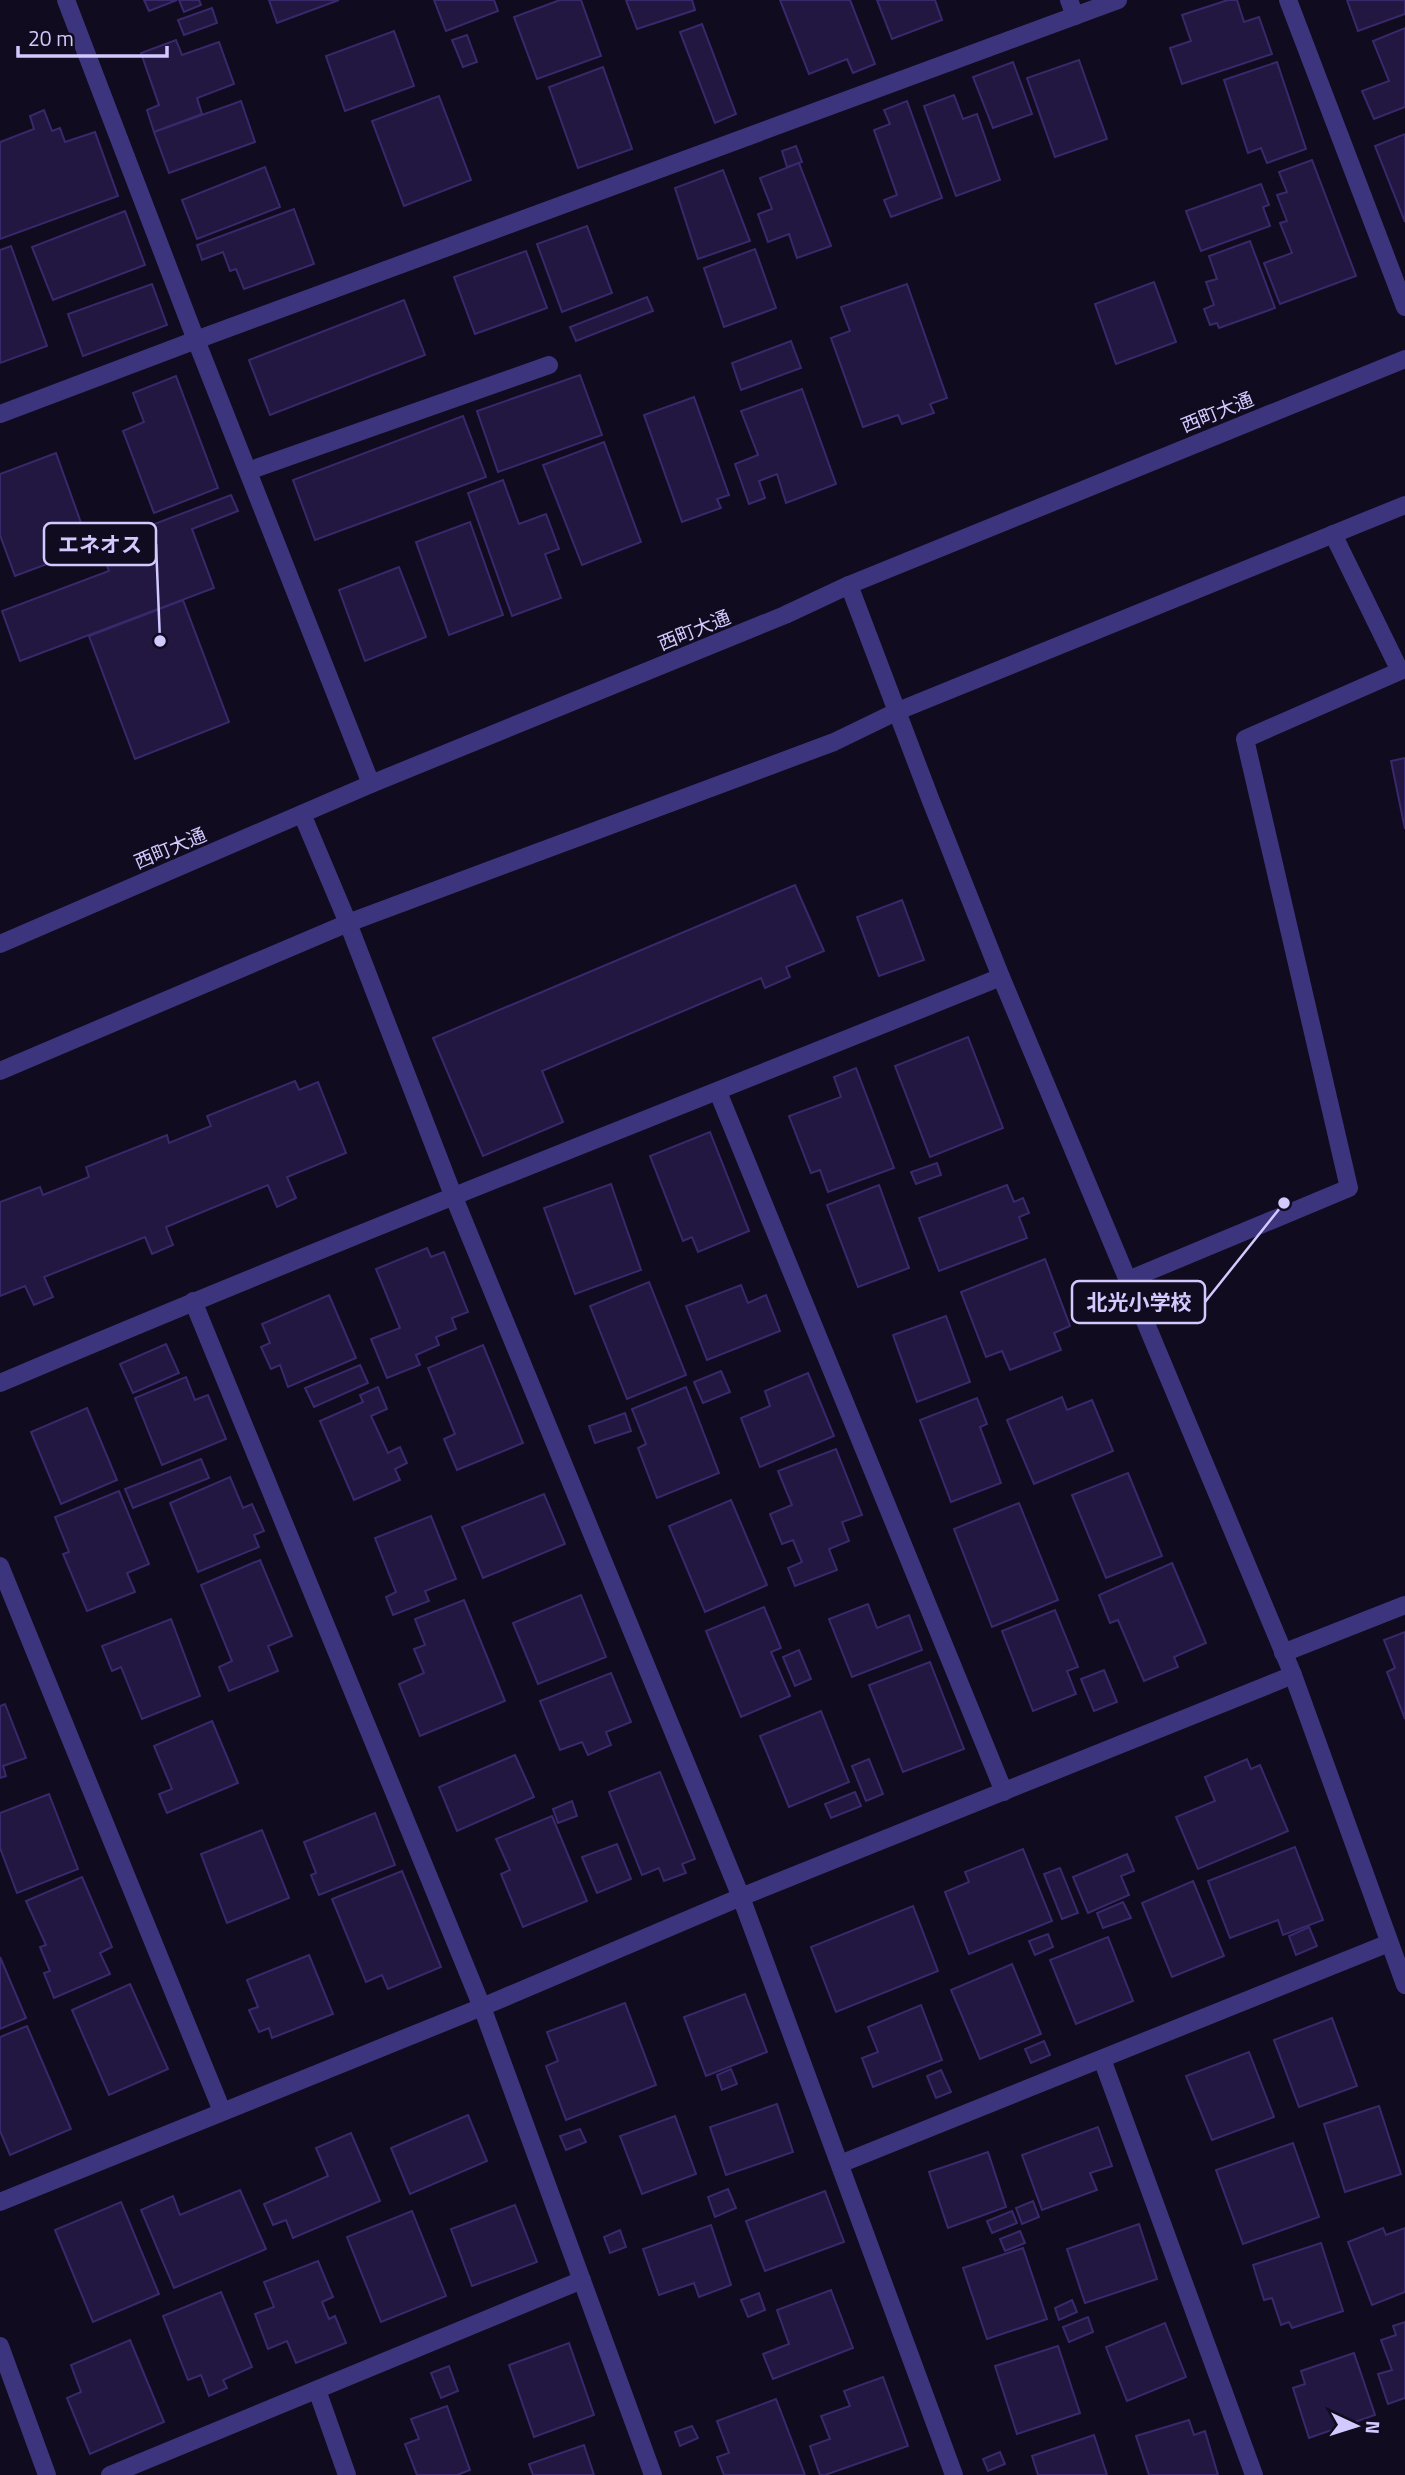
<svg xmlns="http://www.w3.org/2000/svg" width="1405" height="2475" font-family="'Titillium Web','Noto Sans JP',sans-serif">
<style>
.building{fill:#211740;stroke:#39296c;stroke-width:2}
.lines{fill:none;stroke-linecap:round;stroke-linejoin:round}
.service{stroke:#3c357e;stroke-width:18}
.minor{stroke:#3c357e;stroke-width:18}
.tertiary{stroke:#3c357e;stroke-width:18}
.labels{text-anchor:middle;stroke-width:5;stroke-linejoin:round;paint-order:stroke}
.street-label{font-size:19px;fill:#d2c9ff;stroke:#100b1e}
.leader{fill:none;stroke:#d2c9ff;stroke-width:2.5}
.callout-dot{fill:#d2c9ff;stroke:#100b1e;stroke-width:2.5}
.callout{fill:#100b1e;stroke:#d2c9ff;stroke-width:2.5}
.callout-label{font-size:21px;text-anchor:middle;font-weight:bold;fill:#d2c9ff}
</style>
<rect width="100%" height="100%" fill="#100b1e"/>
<g class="building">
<polygon points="144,0 177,0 149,11"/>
<polygon points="179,0 199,0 201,5 184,12"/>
<polygon points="269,0 339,0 277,23"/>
<polygon points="434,0 494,0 498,11 446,31"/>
<polygon points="560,0 581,0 601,56 537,79 514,17"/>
<polygon points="626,0 692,0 695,10 637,29"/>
<polygon points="780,0 850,0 875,64 853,73 847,59 809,74"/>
<polygon points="877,0 935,0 942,20 892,39"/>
<polygon points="1228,0 1237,0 1244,22 1259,17 1272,54 1182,84 1170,48 1191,41 1182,15"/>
<polygon points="1347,0 1405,0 1405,14 1358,31"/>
<polygon points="212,8 217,23 184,35 178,20"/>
<polygon points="702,24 736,114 715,123 680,32"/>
<polygon points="1405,28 1405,107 1374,119 1362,91 1389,81 1373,41"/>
<polygon points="394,31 414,86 345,111 326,56"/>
<polygon points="467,35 477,62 463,67 452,40"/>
<polygon points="176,40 182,55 219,42 234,84 197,98 202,114 154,132 147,110 159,105 141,53"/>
<polygon points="1079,60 1107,139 1055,157 1027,78"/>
<polygon points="1013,62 1032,114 993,128 973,77"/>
<polygon points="1277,62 1306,149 1267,163 1261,148 1248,153 1224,80"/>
<polygon points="603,67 632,149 578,168 549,87"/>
<polygon points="954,95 963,119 977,114 1000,180 956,196 924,106"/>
<polygon points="439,96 471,180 404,206 372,121"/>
<polygon points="241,101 255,142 169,173 154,132"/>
<polygon points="907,101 942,198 891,217 884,200 897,195 874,130 890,124 884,110"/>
<polygon points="44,110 52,131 60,128 65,142 95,132 118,196 0,239 0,142 34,129 30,116"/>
<polygon points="1405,134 1405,222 1375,146"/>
<polygon points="796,146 802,162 787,167 782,151"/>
<polygon points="1312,160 1356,276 1280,304 1264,263 1292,253 1280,223 1287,221 1277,195 1287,192 1279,172"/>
<polygon points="799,163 831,246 797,258 789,234 768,242 758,214 772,209 760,178"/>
<polygon points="265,167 280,207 197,239 182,200"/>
<polygon points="723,170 750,241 698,259 675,188"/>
<polygon points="1261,184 1269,205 1263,207 1270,226 1201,251 1186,211"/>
<polygon points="294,209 314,264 244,289 236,269 230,271 223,252 202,260 197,245"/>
<polygon points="125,211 145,265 53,300 32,247"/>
<polygon points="587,226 612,293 562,312 537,244"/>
<polygon points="1250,241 1275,308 1219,328 1217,323 1210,325 1204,309 1214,305 1206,282 1217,279 1209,256"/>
<polygon points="11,246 47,346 0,363 0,250"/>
<polygon points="755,249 776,308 724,327 704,268"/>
<polygon points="526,251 547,308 475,334 454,277"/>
<polygon points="1154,282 1176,342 1116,364 1095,304"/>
<polygon points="152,284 167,325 83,356 68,314"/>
<polygon points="907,284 947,398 930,404 934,413 902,424 898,415 863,427 831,338 850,331 841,307"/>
<polygon points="647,297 653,311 576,341 570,327"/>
<polygon points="404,300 425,355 270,415 249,360"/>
<polygon points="791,341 801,368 741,390 732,363"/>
<polygon points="580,375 602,435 498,472 477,411"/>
<polygon points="176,376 218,488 154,513 123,431 144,422 133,393"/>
<polygon points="802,389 836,484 786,503 777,474 759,481 765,498 749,504 735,464 758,455 741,411"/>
<polygon points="694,397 729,495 717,499 721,508 682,522 644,415"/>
<polygon points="463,416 486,477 315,540 293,480"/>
<polygon points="604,442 641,542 582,565 543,465"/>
<polygon points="56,453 90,548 15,576 0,535 0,474"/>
<polygon points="503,480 519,524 546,514 559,549 545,554 561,598 512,616 468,493"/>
<polygon points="231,495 238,511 192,529 214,588 20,661 2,611 109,571 99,545"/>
<polygon points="470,522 503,615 449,635 416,542"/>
<polygon points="399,567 426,637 365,661 339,590"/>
<polygon points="183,600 229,722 135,759 89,636"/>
<polygon points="1405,758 1405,829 1391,761"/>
<polygon points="795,885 824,951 786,967 790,977 765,988 761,978 542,1071 563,1122 483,1156 433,1038"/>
<polygon points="902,900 924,960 879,976 857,917"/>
<polygon points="968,1037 1003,1128 930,1157 895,1066"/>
<polygon points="856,1068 894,1168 828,1192 820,1170 811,1173 789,1116 841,1097 834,1077"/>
<polygon points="295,1081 299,1090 318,1082 346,1153 287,1177 296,1198 277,1207 268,1185 166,1227 173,1245 152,1254 145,1237 44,1277 53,1297 34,1305 25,1286 0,1296 0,1202 40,1187 43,1195 89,1177 86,1167 167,1135 169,1143 211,1126 207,1116"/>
<polygon points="710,1132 749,1231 698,1252 692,1237 683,1241 650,1156"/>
<polygon points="937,1163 941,1175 916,1184 911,1172"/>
<polygon points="611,1184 641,1270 575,1294 544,1208"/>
<polygon points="879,1185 909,1268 858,1287 827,1205"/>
<polygon points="1007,1185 1014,1202 1023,1198 1029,1213 1019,1217 1027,1238 939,1271 919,1218"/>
<polygon points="427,1248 431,1257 444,1252 468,1312 452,1318 456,1329 436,1337 439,1345 416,1355 420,1365 387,1378 371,1339 400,1328 376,1269"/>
<polygon points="1045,1259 1070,1326 1054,1333 1061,1350 1010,1370 1002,1351 986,1357 961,1292"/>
<polygon points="649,1282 686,1375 627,1399 590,1306"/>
<polygon points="741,1285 748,1303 766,1295 780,1331 707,1360 686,1306"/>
<polygon points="329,1295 356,1358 288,1387 280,1365 271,1369 261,1347 270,1343 262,1324"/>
<polygon points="946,1316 970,1382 917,1402 893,1335"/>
<polygon points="166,1344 179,1373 133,1393 120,1364"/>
<polygon points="483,1345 523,1443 457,1470 444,1439 455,1434 428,1368"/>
<polygon points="360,1365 368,1383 314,1407 305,1388"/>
<polygon points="721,1371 730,1392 703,1403 694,1382"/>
<polygon points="808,1373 834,1436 760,1467 741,1418 770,1406 765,1391"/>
<polygon points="186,1377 195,1400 208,1395 226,1439 162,1465 135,1398"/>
<polygon points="378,1387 387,1409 371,1416 388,1453 400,1447 407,1463 395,1469 400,1480 354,1500 320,1421 363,1402 360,1395"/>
<polygon points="686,1387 719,1473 657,1498 638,1448 646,1444 632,1409"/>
<polygon points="1062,1397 1067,1410 1092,1400 1113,1451 1034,1484 1007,1420"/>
<polygon points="977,1398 987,1424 980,1427 1001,1483 951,1502 920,1420"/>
<polygon points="87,1408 117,1480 61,1504 31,1432"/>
<polygon points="625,1413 631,1431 595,1443 589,1426"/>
<polygon points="836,1449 862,1515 842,1522 849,1541 829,1549 837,1570 795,1586 788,1568 802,1562 793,1540 782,1544 770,1514 792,1505 778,1471"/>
<polygon points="201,1459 209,1478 133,1508 125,1489"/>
<polygon points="1128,1473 1162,1556 1106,1578 1072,1495"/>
<polygon points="230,1477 243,1508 252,1504 264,1531 254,1535 259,1547 198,1572 170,1503"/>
<polygon points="119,1491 149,1564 127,1573 135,1592 87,1611 63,1554 69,1552 55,1517"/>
<polygon points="544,1494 565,1544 483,1578 462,1527"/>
<polygon points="731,1500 767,1585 705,1612 669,1526"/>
<polygon points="1019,1503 1058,1600 992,1627 954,1529"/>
<polygon points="431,1516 456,1579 425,1591 429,1601 393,1615 386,1597 396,1592 375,1538"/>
<polygon points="260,1560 292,1636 268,1646 278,1671 229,1691 219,1667 232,1661 201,1585"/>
<polygon points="1172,1563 1206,1643 1174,1657 1178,1667 1144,1681 1118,1620 1110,1623 1099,1595"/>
<polygon points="581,1595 606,1657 538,1684 513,1623"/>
<polygon points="464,1600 505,1701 420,1736 399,1684 424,1673 414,1649 425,1645 415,1619"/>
<polygon points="868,1604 877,1628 909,1615 922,1650 852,1677 829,1619"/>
<polygon points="764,1607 781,1648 771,1652 790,1696 741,1717 706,1631"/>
<polygon points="1055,1610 1078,1667 1067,1671 1076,1694 1033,1711 1002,1631"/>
<polygon points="171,1619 200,1696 142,1719 121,1667 112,1671 102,1646"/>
<polygon points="1405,1632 1405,1719 1387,1672 1395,1668 1384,1640"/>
<polygon points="799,1650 811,1679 795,1686 783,1657"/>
<polygon points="930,1662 964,1749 903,1772 869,1685"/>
<polygon points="1104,1670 1117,1702 1094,1711 1081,1679"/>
<polygon points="611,1673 631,1722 606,1732 611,1745 588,1755 582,1742 560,1750 540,1701"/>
<polygon points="5,1704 26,1758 3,1766 6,1776 0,1778 0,1706"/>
<polygon points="821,1711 849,1782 789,1807 760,1736"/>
<polygon points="212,1721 238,1783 167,1813 159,1794 172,1789 154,1746"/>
<polygon points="515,1755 534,1797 457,1831 439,1787"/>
<polygon points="869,1759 883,1794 866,1801 852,1766"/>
<polygon points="1247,1759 1251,1769 1260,1765 1288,1831 1198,1869 1176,1817 1215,1801 1205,1777"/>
<polygon points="660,1772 695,1859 682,1864 686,1873 664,1881 659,1868 642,1875 609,1792"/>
<polygon points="855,1792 861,1806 831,1818 825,1804"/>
<polygon points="49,1794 78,1869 17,1893 0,1848 0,1813"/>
<polygon points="572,1801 577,1816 558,1823 553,1809"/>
<polygon points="375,1813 395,1865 319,1895 311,1875 316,1873 304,1842"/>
<polygon points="552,1816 587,1901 523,1927 501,1874 510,1870 496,1839"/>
<polygon points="262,1830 289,1898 227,1923 201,1854"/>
<polygon points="617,1844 631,1879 597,1893 582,1857"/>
<polygon points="1295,1847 1323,1920 1283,1935 1278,1920 1230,1938 1208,1881"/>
<polygon points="1023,1849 1052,1921 969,1954 945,1892 969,1882 965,1872"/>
<polygon points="1127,1854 1134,1871 1121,1876 1129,1895 1088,1913 1073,1877"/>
<polygon points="1060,1868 1078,1913 1062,1919 1044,1874"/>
<polygon points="402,1871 441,1967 388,1989 382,1975 366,1982 332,1899"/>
<polygon points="82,1877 112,1947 100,1953 110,1974 54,1998 44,1973 50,1971 40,1947 46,1945 26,1901"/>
<polygon points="1193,1881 1224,1956 1172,1977 1142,1903"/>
<polygon points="1123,1902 1131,1918 1103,1928 1097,1913"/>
<polygon points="913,1906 938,1971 836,2012 811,1947"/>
<polygon points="1309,1927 1317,1946 1296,1955 1289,1936"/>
<polygon points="1048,1934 1053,1947 1035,1955 1029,1941"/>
<polygon points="1108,1937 1133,2001 1076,2024 1050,1960"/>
<polygon points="309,1955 333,2014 272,2038 269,2028 259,2032 249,2010 258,2007 247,1980"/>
<polygon points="0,1957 26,2018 0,2029"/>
<polygon points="1012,1964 1041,2034 980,2059 951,1990"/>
<polygon points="130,1984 168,2069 109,2095 72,2010"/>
<polygon points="745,1994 767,2052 706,2076 684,2017"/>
<polygon points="625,2003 656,2085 566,2120 546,2066 558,2061 547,2032"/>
<polygon points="921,2005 942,2060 873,2087 862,2058 878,2052 868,2027"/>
<polygon points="1332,2018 1357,2086 1299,2107 1274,2040"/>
<polygon points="27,2026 71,2129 10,2155 0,2131 0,2037"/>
<polygon points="1044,2041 1050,2055 1031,2063 1025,2049"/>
<polygon points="1249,2052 1274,2117 1212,2140 1186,2076"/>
<polygon points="731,2069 737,2084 722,2090 717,2075"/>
<polygon points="941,2070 951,2092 936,2098 927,2076"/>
<polygon points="777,2104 793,2152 726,2175 710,2127"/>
<polygon points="1379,2106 1401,2174 1345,2192 1324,2124"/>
<polygon points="468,2115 487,2161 410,2194 391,2148"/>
<polygon points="675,2116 696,2174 642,2194 620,2136"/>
<polygon points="1098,2127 1112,2166 1090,2173 1097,2190 1042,2210 1022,2155"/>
<polygon points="580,2129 586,2142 566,2150 560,2136"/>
<polygon points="351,2133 380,2201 293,2238 286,2220 273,2225 264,2204 328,2176 316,2148"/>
<polygon points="1293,2143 1319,2217 1243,2244 1216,2170"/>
<polygon points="988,2152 1006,2207 948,2228 929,2172"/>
<polygon points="728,2189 736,2208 715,2217 708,2197"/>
<polygon points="240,2190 266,2249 174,2288 141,2210 173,2196 180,2215"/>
<polygon points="825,2191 844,2242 765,2271 746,2221"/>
<polygon points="1033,2201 1039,2217 1022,2224 1016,2208"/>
<polygon points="121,2202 159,2294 93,2322 55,2230"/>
<polygon points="515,2205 537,2262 472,2286 451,2229"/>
<polygon points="412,2211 446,2296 381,2322 347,2237"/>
<polygon points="1012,2211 1017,2223 992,2233 987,2221"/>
<polygon points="1139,2224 1157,2279 1085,2303 1067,2249"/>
<polygon points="711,2225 731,2285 699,2297 694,2283 659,2295 643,2249"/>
<polygon points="1383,2228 1386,2235 1405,2228 1405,2292 1372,2305 1348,2242"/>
<polygon points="620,2230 626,2247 610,2253 604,2237"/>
<polygon points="1020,2231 1025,2243 1005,2251 1000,2239"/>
<polygon points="1321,2243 1343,2311 1292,2328 1289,2322 1281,2325 1272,2298 1264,2300 1253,2265"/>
<polygon points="1023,2248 1047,2319 987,2339 963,2268"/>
<polygon points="318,2261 333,2297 322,2302 329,2319 335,2316 346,2343 296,2363 287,2341 268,2349 255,2314 274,2307 264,2282"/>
<polygon points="831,2290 853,2348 773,2379 763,2354 789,2344 777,2310"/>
<polygon points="221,2292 252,2367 223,2380 227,2388 209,2396 201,2375 188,2380 163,2316"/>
<polygon points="759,2293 765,2310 748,2317 741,2300"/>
<polygon points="1072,2300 1077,2312 1059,2320 1055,2308"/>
<polygon points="1088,2317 1093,2332 1069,2342 1063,2327"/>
<polygon points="1405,2322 1405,2398 1388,2404 1378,2374 1392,2370 1381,2340 1396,2335 1393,2326"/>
<polygon points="1165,2323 1186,2377 1127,2401 1106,2347"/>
<polygon points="130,2340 164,2422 90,2454 67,2398 81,2392 71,2365"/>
<polygon points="569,2343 594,2415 534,2437 509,2365"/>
<polygon points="1058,2346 1080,2413 1017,2434 995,2366"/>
<polygon points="1354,2353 1375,2415 1309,2438 1293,2388 1305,2384 1301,2371"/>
<polygon points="449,2366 458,2391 441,2398 431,2373"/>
<polygon points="883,2377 908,2446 825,2475 820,2475 810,2446 830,2439 821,2416 850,2406 844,2391"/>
<polygon points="776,2399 805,2475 724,2475 717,2457 729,2453 717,2421"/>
<polygon points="447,2406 470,2470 457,2475 417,2475 405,2444 419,2439 411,2419"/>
<polygon points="1189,2420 1194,2435 1205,2431 1218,2475 1149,2475 1136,2436"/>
<polygon points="692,2426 698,2438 680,2446 675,2432"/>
<polygon points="1094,2435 1107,2475 1038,2475 1032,2456"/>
<polygon points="584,2445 594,2475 533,2475 529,2464"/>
<polygon points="1000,2452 1005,2464 988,2471 983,2459"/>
</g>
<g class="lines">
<g class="service">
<polyline points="1069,0 1075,16"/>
<polyline points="248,471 549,365"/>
<polyline points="1128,1280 1349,1188 1245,739 1400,671 1333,534"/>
</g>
<g class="minor">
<polyline points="66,0 196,340 371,784"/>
<polyline points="1288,0 1405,307"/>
<polyline points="0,414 196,340 1118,0"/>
<polyline points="849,585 931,801 1001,977 1293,1675 1405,1985"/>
<polyline points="302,814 348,923 453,1195 741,1897 954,2475"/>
<polyline points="718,1092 1004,1792"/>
<polyline points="193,1301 482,2007 653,2475"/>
<path d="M0,1383C332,1242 667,1112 1001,977"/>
<polyline points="0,1566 222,2111"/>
<polyline points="1283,1653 1405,1605"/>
<polyline points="1102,2059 1254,2475"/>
<polyline points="840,2164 1389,1943"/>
<polyline points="0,2202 482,2007 741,1897 1293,1675"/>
<polyline points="0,2346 47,2475"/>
<polyline points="317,2390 347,2475"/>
<polyline points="110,2475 582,2280"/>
</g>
<g class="tertiary">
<polyline points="0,944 371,784 785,615 849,585 1405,359"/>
<polyline points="0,1071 348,923 834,742 898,711 1405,505"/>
</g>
</g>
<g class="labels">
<g class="street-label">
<text transform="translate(1217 412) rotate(-22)" y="7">西町大通</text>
<text transform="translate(694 630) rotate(-22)" y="7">西町大通</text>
<text transform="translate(170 848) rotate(-23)" y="7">西町大通</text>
</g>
</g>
<path class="leader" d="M160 641L156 544M1284 1203L1205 1302"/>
<g class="callout-dot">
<circle cx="160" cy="641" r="7"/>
<circle cx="1284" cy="1203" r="7"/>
</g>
<g class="callout">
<rect x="44" y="523" width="112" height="42" rx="7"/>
<rect x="1072" y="1281" width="133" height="42" rx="7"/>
</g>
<g class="callout-label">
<text x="100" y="552">エネオス</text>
<text x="1139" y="1310">北光小学校</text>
</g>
<g transform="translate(1356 2426) rotate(94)" stroke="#100b1e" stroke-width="5" paint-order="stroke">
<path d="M0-5L12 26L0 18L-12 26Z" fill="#d2c9ff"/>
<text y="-10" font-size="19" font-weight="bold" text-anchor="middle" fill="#d2c9ff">N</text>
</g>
<path d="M18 46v10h149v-10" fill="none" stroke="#d2c9ff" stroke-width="3.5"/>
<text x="28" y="46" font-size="21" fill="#d2c9ff" stroke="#100b1e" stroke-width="5" paint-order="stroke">20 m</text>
</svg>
